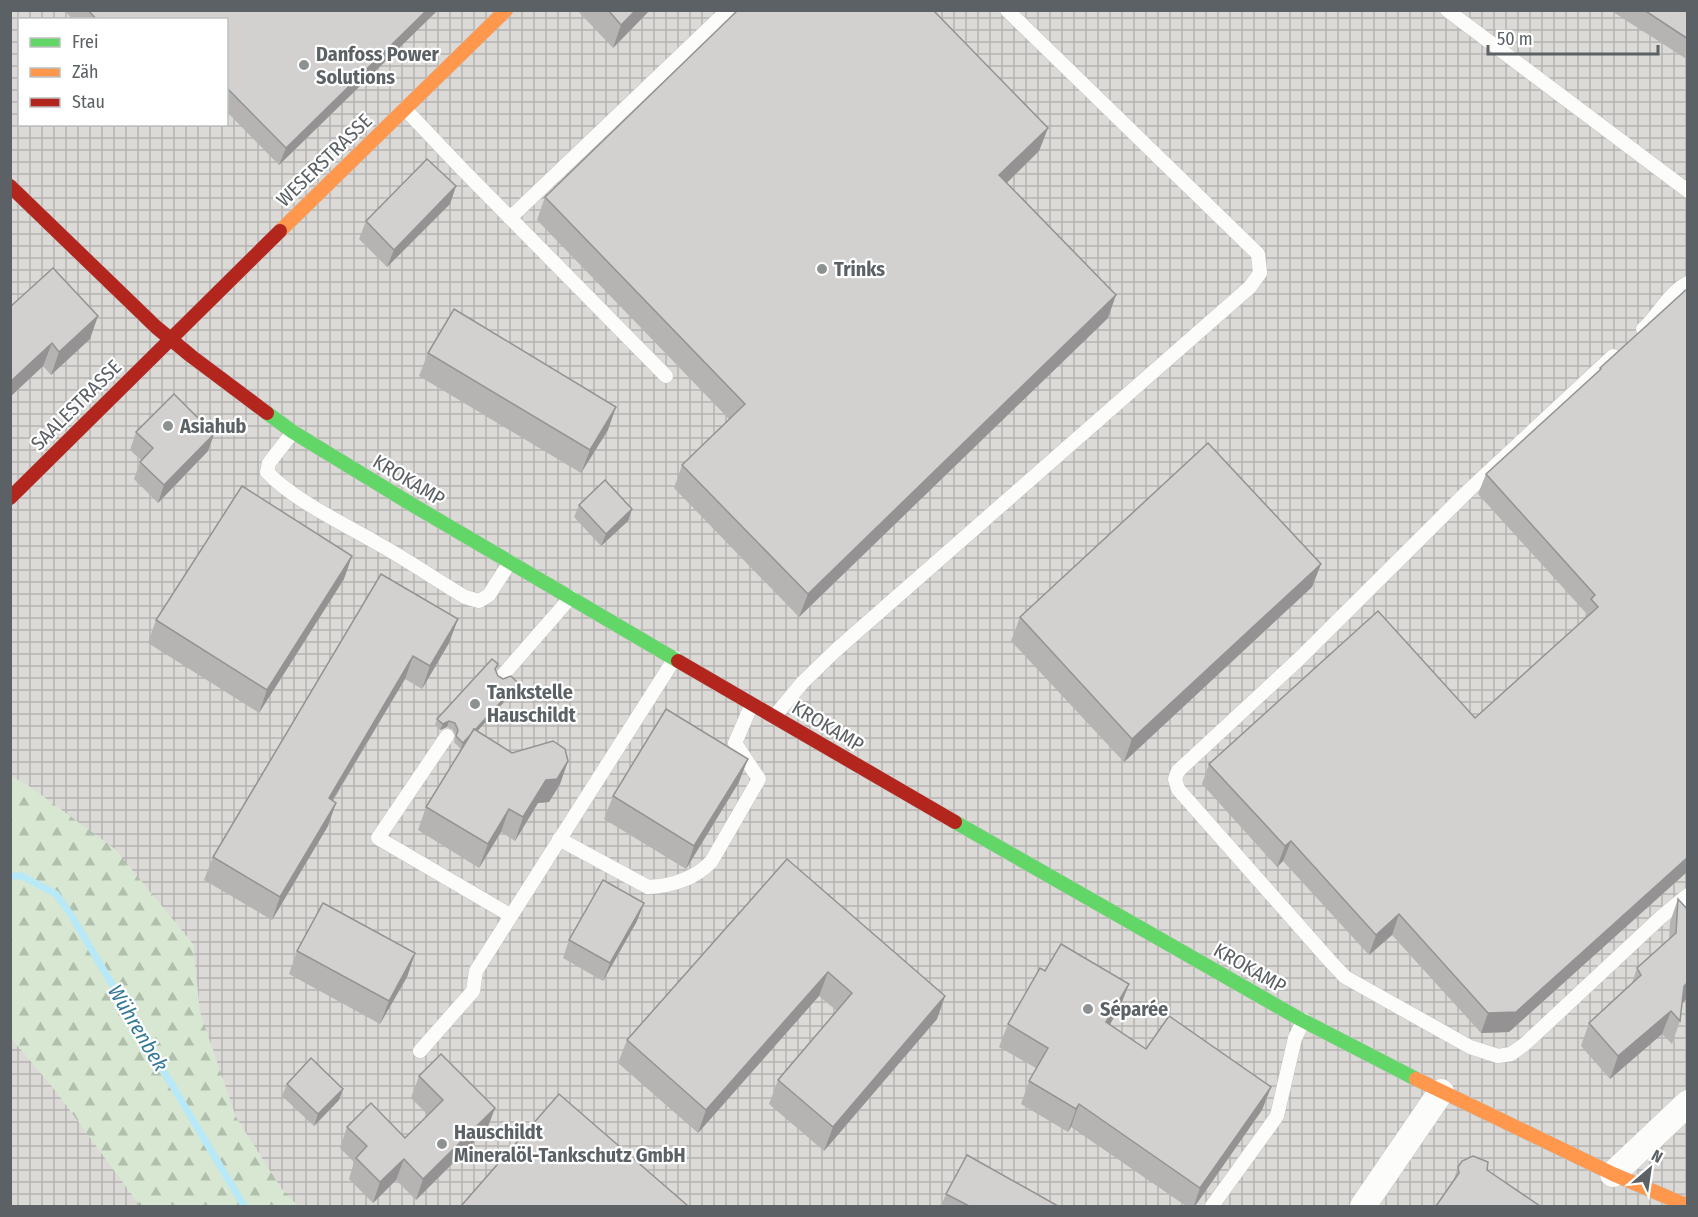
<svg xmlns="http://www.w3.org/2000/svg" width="1698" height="1217" font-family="'Fira Sans Condensed',sans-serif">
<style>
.industrial{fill:url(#industrial-grid);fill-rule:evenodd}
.forest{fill:url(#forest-firs)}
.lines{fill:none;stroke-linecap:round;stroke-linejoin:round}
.stream{stroke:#b8e9f8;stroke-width:7}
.lane-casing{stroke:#c7c7c7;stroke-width:15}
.street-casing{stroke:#c7c7c7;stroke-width:27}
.fast-casing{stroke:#c6c7c7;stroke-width:15}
.slow-casing{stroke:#c6c7c7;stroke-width:15}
.jam-casing{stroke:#c6c7c7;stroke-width:15}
.lane{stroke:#fcfcfb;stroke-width:14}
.street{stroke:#fcfcfb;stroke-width:26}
.fast{stroke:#63d668;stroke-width:14}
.slow{stroke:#ff974d;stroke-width:14}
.jam{stroke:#b3261e;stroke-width:14}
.wall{fill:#b5b4b3}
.shaded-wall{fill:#949292}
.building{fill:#d3d1d0;stroke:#949292;stroke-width:1.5}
.poi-dot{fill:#8d9192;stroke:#fff;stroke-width:2}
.labels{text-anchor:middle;stroke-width:4.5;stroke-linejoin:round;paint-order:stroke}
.poi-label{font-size:20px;font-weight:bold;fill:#5b6164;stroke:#fff;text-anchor:start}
.street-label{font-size:20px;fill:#5b6164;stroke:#fff}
.water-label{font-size:21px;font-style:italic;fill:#367997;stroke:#fff}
</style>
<defs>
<pattern id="industrial-grid" width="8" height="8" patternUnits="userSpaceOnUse" patternTransform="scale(1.5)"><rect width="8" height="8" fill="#dcdad7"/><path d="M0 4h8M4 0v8" fill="none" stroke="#b5b4b2"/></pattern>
<pattern id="forest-firs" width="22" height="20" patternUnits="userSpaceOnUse" patternTransform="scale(1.5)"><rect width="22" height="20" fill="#d7e7d1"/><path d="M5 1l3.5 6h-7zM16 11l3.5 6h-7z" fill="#b1bfad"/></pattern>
</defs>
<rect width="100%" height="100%" fill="#ebe9e6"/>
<path class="industrial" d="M11,11H1687V1206H11ZM20,20H226V124H20Z"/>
<polygon class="forest" points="10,776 25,783 115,849 193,944 200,1012 236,1117 281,1188 298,1206 140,1206 58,1094 11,1038"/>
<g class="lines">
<polyline class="stream" points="10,876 22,876 56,894 71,915 244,1206"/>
<defs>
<g id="lane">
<polyline points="1447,10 1688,191"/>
<polyline points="405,109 461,168 666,376"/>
<polyline points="510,218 728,10"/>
<path d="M1643,329C1659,315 1668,293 1688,283"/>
<polyline points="1613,356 1469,490 1299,659 1178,771 1175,779 1178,789 1330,961 1345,977 1470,1047 1498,1056 1511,1054 1525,1044 1661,917 1688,895"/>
<path d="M293,432L269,463L267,472C292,499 342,523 375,542C406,559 435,579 465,597L479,601L489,595L510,562"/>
<polyline points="502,676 571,597"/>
<polyline points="774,717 802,683 835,651 1250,287 1260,273 1258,254 1007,10"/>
<polyline points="447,736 378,838 510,915"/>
<path d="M559,839L648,887C672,886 694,879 711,862L759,779L735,743L752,704"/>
<polyline points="420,1051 473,991 476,971 675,658"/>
<polyline points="1212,1206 1277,1116 1295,1038 1304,1020"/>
</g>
<g id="street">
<polyline points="1613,1174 1688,1103"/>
<polyline points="1363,1206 1441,1092"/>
</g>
<g id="fast">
<polyline points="267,413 293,432 411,504 678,661"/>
<polyline points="955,822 1298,1018 1416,1079"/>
</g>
<g id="slow">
<polyline points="280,231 506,10"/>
<polyline points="1416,1079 1613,1174 1688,1206"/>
</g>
<g id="jam">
<polyline points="10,186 156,327 191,356 267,413"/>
<polyline points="10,498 280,231"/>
<polyline points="678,661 955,822"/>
</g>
</defs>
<use href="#lane" class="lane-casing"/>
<use href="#street" class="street-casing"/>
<use href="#fast" class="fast-casing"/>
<use href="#slow" class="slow-casing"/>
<use href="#jam" class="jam-casing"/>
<use href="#lane" class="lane"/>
<use href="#street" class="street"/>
<use href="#fast" class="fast"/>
<use href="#slow" class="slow"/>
<use href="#jam" class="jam"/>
</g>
<g class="wall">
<polygon points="64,10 438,10 279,165 226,111 226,20 73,20"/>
<polygon points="577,10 650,10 613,48"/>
<polygon points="1610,10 1688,10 1688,60"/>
<polygon points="1048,128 1039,151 1007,183 1108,318 799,617 674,488 682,465 729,419 537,220 545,197"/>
<polygon points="456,186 450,204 387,267 359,239 366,221"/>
<polygon points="1688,288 1688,871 1509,1032 1481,1033 1392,935 1369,955 1283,861 1277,867 1202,784 1209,764 1475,718 1584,620 1586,613 1478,494 1486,474 1599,372 1600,368"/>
<polygon points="10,307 90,339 51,375 43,366 10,397"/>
<polygon points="428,353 608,430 581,473 419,376"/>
<polygon points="136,432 214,434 208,451 158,503 134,479 141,460 130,450"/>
<polygon points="579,505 632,509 628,521 601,546 574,517"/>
<polygon points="1321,564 1312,587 1124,762 1011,641 1020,617"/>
<polygon points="381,574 449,643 422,689 405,679 333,801 328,826 272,920 204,880 213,857"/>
<polygon points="344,579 259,713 148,643 156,620"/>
<polygon points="496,669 498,676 516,689 477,731 512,753 568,761 560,784 549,802 538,803 515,841 501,832 479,868 418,830 426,807 464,745 461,749 454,742 456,736 452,729 447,727 440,730 435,725 437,719"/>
<polygon points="739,782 686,869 604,819 613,796"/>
<polygon points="787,859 945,996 937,1019 824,1151 769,1104 778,1080 837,1011 819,996 698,1133 618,1063 627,1040"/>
<polygon points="1678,899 1688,910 1688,998 1682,1003 1680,1021 1672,1044 1662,1034 1610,1079 1581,1046 1589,1023 1632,983 1637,968 1669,940 1670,922"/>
<polygon points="637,921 603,981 563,958 569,940"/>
<polygon points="297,951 415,953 407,977 380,1024 289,974"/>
<polygon points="1120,1007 1110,1024 1146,1049 1271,1087 1262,1110 1195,1206 1186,1206 1071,1127 1068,1132 1021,1104 1029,1081 1036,1068 999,1047 1008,1024"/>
<polygon points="419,1076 495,1108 487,1129 416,1200 396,1180 373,1203 349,1179 354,1162 340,1148 347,1127 405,1138 428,1115 411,1098"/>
<polygon points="287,1084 343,1089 339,1100 314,1126 282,1096"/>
<polygon points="1458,1167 1487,1170 1453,1182"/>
<polygon points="946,1194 1058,1206 941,1206"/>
</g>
<g class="shaded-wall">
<polygon points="427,10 438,10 279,165 286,148"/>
<polygon points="636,10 650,10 613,48 621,25"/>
<polygon points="1048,128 1039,151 991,198 999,175"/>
<polygon points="456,186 450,204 387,267 394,250"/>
<polygon points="1116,295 1108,318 799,617 808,594"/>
<polygon points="98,316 90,339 51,375 59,352"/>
<polygon points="52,343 43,366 10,397 10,382"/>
<polygon points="616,407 608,430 581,473 590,450"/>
<polygon points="214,434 208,451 158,503 164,485"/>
<polygon points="632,509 628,521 601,546 606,534"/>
<polygon points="352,556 344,579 259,713 267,690"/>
<polygon points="1321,564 1312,587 1124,762 1132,739"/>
<polygon points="458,619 449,643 422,689 430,666"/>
<polygon points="413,656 405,679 320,821 329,798"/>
<polygon points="518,683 516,689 461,749 463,743"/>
<polygon points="449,721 447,727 440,730 443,724"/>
<polygon points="748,759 739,782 686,869 694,846"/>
<polygon points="568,761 560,784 549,802 538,803 515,841 523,817 546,780"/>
<polygon points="336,803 328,826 272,920 280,897"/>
<polygon points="509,809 501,832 479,868 488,844"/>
<polygon points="1291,841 1283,861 1277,867 1285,846"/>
<polygon points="1688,857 1688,871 1509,1032 1481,1033 1488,1013"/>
<polygon points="644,903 637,921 603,981 610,963"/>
<polygon points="1399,914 1392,935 1369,955 1376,935"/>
<polygon points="415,953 407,977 380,1024 389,1001"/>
<polygon points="828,972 819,996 698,1133 706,1110"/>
<polygon points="1688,982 1688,998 1675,1009 1684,986"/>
<polygon points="1129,984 1120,1007 1098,1045 1106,1022"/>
<polygon points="945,996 937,1019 824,1151 833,1127"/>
<polygon points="1671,1011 1662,1034 1610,1079 1618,1056"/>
<polygon points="1271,1087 1262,1110 1195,1206 1194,1206 1200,1188"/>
<polygon points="343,1089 339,1100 314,1126 318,1114"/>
<polygon points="1079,1104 1071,1127 1068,1132 1076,1109"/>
<polygon points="495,1108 487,1129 416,1200 423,1179"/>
<polygon points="404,1159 396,1180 373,1203 380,1182"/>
</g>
<g class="building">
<polygon points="88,10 427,10 286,148 226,87 226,20 97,20"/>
<polygon points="608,10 636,10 621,25"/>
<polygon points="738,10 933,10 1048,128 999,175 1116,295 808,594 682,465 745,404 545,197"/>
<polygon points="1644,10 1688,10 1688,39"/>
<polygon points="427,159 456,186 394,250 366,221"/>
<polygon points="53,268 98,316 59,352 52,343 10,382 10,307"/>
<polygon points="1688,288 1688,857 1516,1012 1488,1013 1399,914 1376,935 1291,841 1285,846 1209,764 1378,611 1475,718 1598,607 1591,599 1595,595 1486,474 1601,369 1600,368"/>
<polygon points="454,309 616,407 590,450 428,353"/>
<polygon points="174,394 214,434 164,485 140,462 153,448 136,432"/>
<polygon points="1208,443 1321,564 1132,739 1020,617"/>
<polygon points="605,480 632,509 606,534 579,505"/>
<polygon points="242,486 352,556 267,690 156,620"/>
<polygon points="381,574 458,619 430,666 413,656 329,798 336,803 280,897 213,857"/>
<polygon points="492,659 498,664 495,669 498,676 503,679 511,676 518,683 475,730 474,729 471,734 463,743 456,736 458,730 455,723 449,721 443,724 437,719"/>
<polygon points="666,709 748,759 694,846 613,796"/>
<polygon points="474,729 512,753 553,741 565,749 568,761 557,779 546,780 523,817 509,809 488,844 426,807"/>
<polygon points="787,859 945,996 833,1127 778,1080 852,993 828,972 706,1110 627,1040"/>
<polygon points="603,880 644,903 610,963 569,940"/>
<polygon points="1678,899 1688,910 1688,982 1684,986 1680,1021 1671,1011 1618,1056 1589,1023 1641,975 1637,968 1676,933"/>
<polygon points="323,903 415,953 389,1001 297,951"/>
<polygon points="1061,944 1129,984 1106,1022 1146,1049 1169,1016 1271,1087 1200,1188 1079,1104 1076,1109 1029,1081 1048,1048 1008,1024 1040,968 1045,971"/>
<polygon points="441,1054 495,1108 423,1179 404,1159 380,1182 356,1158 367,1146 347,1127 371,1103 405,1138 443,1100 419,1076"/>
<polygon points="311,1058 343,1089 318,1114 287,1084"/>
<polygon points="559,1094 688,1206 461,1206"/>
<polygon points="967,1155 1058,1206 969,1206 946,1194"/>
<polygon points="1473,1156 1488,1162 1487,1170 1540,1206 1436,1206 1459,1173 1458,1167 1462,1161"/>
</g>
<g class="poi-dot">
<circle cx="304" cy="65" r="6"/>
<circle cx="822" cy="269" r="6"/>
<circle cx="168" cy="426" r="6"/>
<circle cx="475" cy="704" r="6"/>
<circle cx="1088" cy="1009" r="6"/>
<circle cx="442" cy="1144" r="6"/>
</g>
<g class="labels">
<g class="poi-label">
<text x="316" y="61">Danfoss Power<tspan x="316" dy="23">Solutions</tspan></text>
<text x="834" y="276">Trinks</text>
<text x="180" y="433">Asiahub</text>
<text x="487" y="699">Tankstelle<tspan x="487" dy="23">Hauschildt</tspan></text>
<text x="1100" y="1016">Séparée</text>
<text x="454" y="1139">Hauschildt<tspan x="454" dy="23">Mineralöl-Tankschutz GmbH</tspan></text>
</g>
<g class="street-label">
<text transform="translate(324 160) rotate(-44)" y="7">WESERSTRASSE</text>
<text transform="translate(76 405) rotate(-45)" y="7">SAALESTRASSE</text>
<text transform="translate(409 480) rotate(31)" y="7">KROKAMP</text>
<text transform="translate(828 726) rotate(31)" y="7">KROKAMP</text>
<text transform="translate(1250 968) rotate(30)" y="7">KROKAMP</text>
</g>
<g class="water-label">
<text transform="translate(138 1028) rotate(59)" y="7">Wührenbek</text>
</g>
</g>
<rect width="1698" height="1217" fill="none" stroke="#5b6164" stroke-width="24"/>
<rect x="18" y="18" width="210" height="108" fill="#ffffff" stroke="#bdc0c1" stroke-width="1.5"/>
<rect x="30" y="38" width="30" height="9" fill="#63d668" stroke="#bdc0c1" stroke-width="1.5"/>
<text x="72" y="48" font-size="18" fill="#5b6164">Frei</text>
<rect x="30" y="68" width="30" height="9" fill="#ff974d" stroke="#bdc0c1" stroke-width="1.5"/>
<text x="72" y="78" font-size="18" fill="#5b6164">Zäh</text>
<rect x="30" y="98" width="30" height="9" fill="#b3261e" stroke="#bdc0c1" stroke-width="1.5"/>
<text x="72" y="108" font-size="18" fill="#5b6164">Stau</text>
<g transform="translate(1650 1169) rotate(29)" stroke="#ffffff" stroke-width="4.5" paint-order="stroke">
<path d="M0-4.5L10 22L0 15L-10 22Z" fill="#5b6164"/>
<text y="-9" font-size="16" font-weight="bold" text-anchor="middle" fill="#5b6164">N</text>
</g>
<path d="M1488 45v9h170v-9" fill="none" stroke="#5b6164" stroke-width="3"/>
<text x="1497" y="45" font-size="18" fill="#5b6164" stroke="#ffffff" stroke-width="4.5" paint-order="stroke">50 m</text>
</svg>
